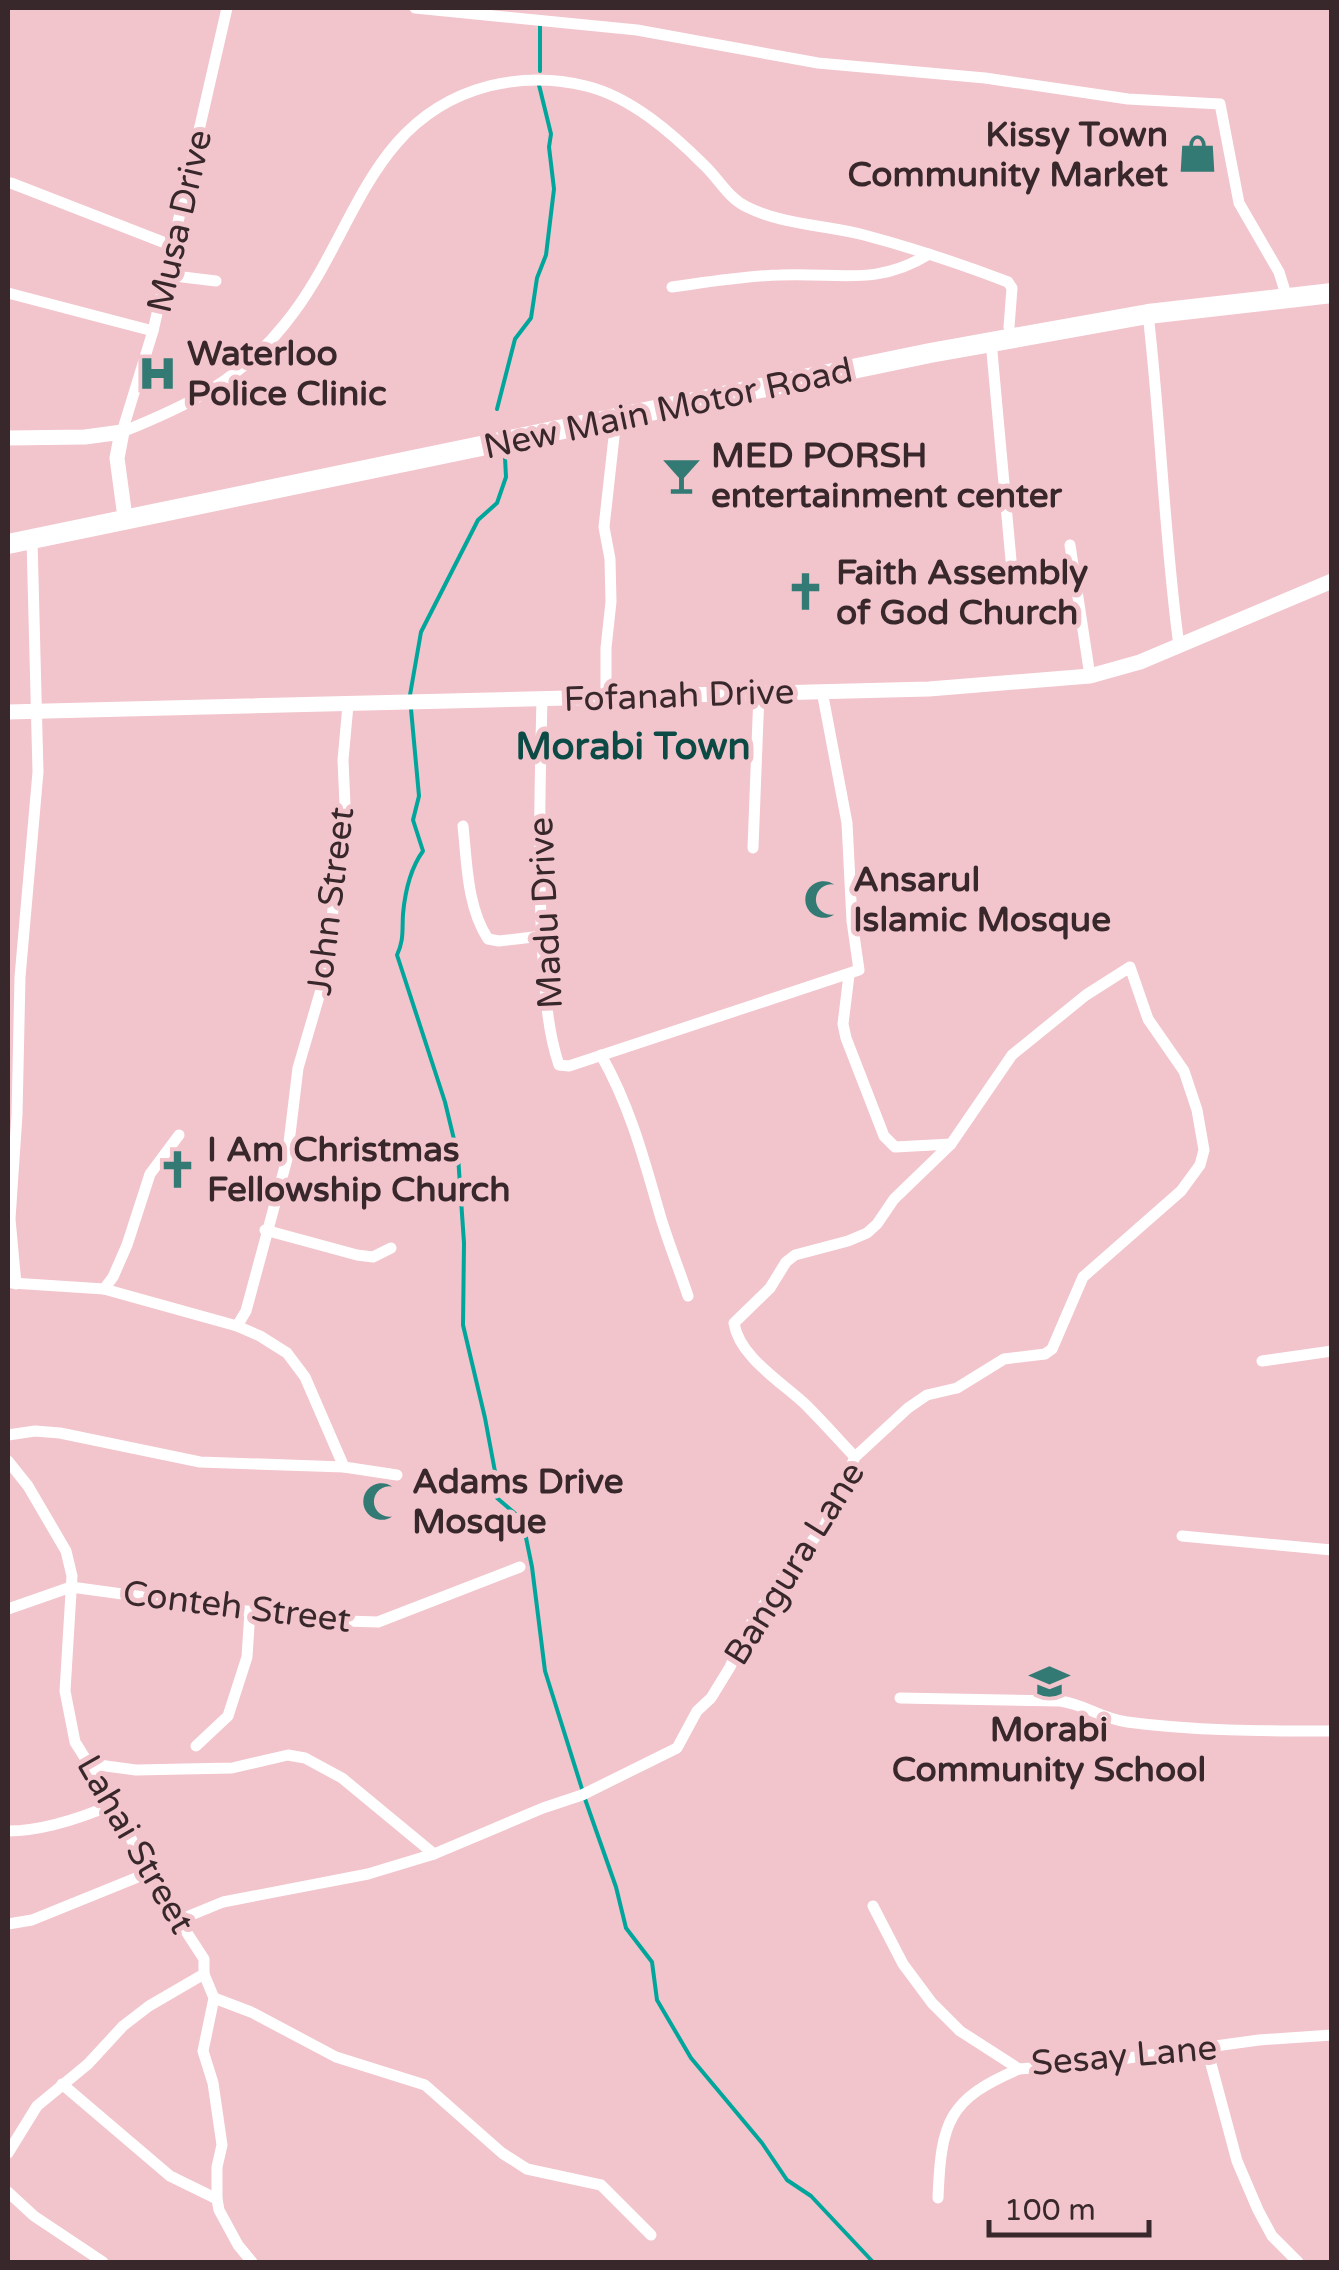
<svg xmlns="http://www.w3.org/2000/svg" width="1339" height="2270" font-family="'Varela Round',sans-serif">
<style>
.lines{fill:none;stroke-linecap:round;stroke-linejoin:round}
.stream{stroke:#00a69b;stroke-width:4}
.street{stroke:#fff;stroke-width:11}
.secondary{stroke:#fff;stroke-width:15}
.highway{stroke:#fff;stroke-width:20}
.labels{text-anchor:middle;stroke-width:10;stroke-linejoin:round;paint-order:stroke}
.poi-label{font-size:35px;font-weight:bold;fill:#39282b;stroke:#f2c4cc;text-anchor:start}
.street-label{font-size:35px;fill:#39282b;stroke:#f2c4cc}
.neighbourhood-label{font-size:38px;font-weight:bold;fill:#0c4a45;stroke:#f2c4cc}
</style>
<rect width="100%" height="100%" fill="#f2c4cc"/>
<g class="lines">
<g class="stream">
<polyline points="540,25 540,71"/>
<polyline points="497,409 515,339 531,318 537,278 546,255 554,189 549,147 551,134 539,85"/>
<polyline points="410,695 421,632 478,520 497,503 506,477 505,458"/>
<path d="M411,709L419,796L413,820L423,851C410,869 405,892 403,914C402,931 404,940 397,955L445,1102L458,1156L464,1243L463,1325L485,1418L496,1477L494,1488L497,1498L519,1517L524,1528L532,1567L545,1671L582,1789"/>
<polyline points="585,1799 616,1887 626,1928 652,1962 657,2000 691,2058 762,2143 787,2180 811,2196 873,2262"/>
</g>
<g class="street">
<polyline points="415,8 637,30 818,63 985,78 1128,99 1220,104 1239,203 1279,272 1284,288"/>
<polyline points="11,183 173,246"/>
<polyline points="166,275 216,281"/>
<path d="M672,287C708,282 744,276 780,275C837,272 876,287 929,254"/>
<polyline points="8,293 153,331"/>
<path d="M1148,314C1161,424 1164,536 1179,646"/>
<polyline points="991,341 1011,560"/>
<path d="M122,432C187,406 239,381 284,325C355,240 365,118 489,86C522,78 553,78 586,86C631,97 672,133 704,165C719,179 728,198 747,207C783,225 826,225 864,235C913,248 961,264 1008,282L1012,288L1009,327"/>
<polyline points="122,432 153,331 227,8"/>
<polyline points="1070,545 1090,676"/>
<polyline points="606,697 606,648 611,602 610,559 604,527 616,419"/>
<path d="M542,699C540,781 538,862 542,944C545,984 546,1027 559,1065L569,1066L859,970L852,921L847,823L822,691"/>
<path d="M463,826C467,863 467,907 488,939L499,941L542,936"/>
<polyline points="753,848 759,693"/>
<polyline points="849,975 843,1024 846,1038 884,1136 895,1147 951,1144"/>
<path d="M601,1055C630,1106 644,1159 660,1215C668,1242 679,1269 688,1296"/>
<polyline points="265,1230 357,1255 373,1257 391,1248"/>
<polyline points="12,1283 104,1289 237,1326 260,1336 287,1353 305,1377 344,1467"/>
<polyline points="16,1284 10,1219 17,1115 20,977 38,772 32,539"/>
<polyline points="104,1289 113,1277 127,1245 150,1174 179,1135"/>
<polyline points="237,1326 246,1311 287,1159 298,1068 330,959 334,891 346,827 343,760 348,705"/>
<polyline points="1262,1361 1332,1351"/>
<polyline points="8,1435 35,1431 60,1433 200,1462 344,1467 397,1475"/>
<polyline points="8,1461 28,1486 66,1551 72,1576 65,1691 75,1742 114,1804 148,1873 204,1959 204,1974 149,2006 123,2026 88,2064 37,2106 8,2153"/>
<polyline points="1182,1536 1332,1550"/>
<polyline points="8,1609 71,1587 313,1620 378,1622 520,1567"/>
<path d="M900,1698L1060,1701C1084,1704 1102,1719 1127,1722C1194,1731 1263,1731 1332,1731"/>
<polyline points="196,1746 228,1716 247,1657 250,1611"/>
<polyline points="91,1764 136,1770 232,1768 288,1755 305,1758 342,1778 434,1854"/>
<path d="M8,1831C43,1831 81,1818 114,1804"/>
<polyline points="873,1906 903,1964 932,2003 960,2031 1019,2069 1099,2062 1259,2040 1332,2035"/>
<path d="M179,1920L223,1902L368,1874L434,1854L543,1808L582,1795L677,1748L697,1711L711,1698L730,1667L746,1631L781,1579L825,1525L855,1457L908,1408L927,1395L957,1388L1004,1359L1045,1354L1052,1349L1083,1277L1181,1191L1200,1165L1204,1150L1197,1110L1184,1071L1148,1019L1130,967L1086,995L1012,1055L951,1144L894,1199L877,1224L867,1233L848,1241L795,1255L786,1262L770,1288L734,1323C739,1357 783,1383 806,1405C823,1422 839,1440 855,1457"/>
<polyline points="8,1924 32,1920 148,1873"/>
<polyline points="204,1974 214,1998 203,2051 213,2083 222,2145 217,2167 217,2199 219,2210 238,2245 252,2262"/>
<polyline points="214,1998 251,2012 336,2057 425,2085 502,2153 527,2169 601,2185 651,2235"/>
<polyline points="1207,2049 1237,2161 1258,2210 1272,2236 1298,2262"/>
<polyline points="62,2084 170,2176 217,2199"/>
<polyline points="8,2192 34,2216 103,2262"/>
<path d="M938,2198C941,2122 948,2099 1019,2069"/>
</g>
<g class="secondary">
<polyline points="8,438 85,437 122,432 117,458 124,510"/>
<polyline points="8,712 929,689 1090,676 1140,662 1332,581"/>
</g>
<polyline class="highway" points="8,544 930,353 1148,314 1332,293"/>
</g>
<defs>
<symbol id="shop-bare" viewBox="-9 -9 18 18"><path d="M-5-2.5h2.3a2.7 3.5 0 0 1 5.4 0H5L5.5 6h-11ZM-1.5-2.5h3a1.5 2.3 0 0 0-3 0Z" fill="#337a74" stroke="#f2c4cc" stroke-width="2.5" paint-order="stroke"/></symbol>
<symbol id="hospital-bare" viewBox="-9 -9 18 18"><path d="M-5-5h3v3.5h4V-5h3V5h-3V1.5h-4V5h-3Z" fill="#337a74" stroke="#f2c4cc" stroke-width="2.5" paint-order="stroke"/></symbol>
<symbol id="bar-bare" viewBox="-9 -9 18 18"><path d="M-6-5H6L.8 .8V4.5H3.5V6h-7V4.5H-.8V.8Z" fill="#337a74" stroke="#f2c4cc" stroke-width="2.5" paint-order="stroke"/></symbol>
<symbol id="church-bare" viewBox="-9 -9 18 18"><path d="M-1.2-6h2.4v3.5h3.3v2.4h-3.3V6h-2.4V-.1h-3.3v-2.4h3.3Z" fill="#337a74" stroke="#f2c4cc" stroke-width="2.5" paint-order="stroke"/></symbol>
<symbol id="mosque-bare" viewBox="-9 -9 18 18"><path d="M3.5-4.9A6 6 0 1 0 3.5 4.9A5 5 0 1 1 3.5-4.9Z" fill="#337a74" stroke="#f2c4cc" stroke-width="2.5" paint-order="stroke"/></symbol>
<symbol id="school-bare" viewBox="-9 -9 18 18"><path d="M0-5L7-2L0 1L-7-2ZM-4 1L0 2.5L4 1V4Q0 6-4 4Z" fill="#337a74" stroke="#f2c4cc" stroke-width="2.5" paint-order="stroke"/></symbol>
</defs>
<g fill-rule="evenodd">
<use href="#shop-bare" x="1170" y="126" width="55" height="55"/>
<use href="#hospital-bare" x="130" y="346" width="55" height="55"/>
<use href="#bar-bare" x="654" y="448" width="55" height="55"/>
<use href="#church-bare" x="778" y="564" width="55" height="55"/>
<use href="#mosque-bare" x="796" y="872" width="55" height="55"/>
<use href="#church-bare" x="150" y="1142" width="55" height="55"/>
<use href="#mosque-bare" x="354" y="1474" width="55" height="55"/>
<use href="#school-bare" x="1022" y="1654" width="55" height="55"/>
</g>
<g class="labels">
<g class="poi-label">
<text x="1168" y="146" text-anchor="end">Kissy Town<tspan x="1168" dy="40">Community Market</tspan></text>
<text x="187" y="365">Waterloo<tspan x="187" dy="40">Police Clinic</tspan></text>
<text x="711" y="467">MED PORSH<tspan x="711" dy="40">entertainment center</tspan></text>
<text x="836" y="584">Faith Assembly<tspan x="836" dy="40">of God Church</tspan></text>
<text x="853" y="891">Ansarul<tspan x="853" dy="40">Islamic Mosque</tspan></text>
<text x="207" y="1161">I Am Christmas<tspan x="207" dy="40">Fellowship Church</tspan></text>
<text x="412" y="1493">Adams Drive<tspan x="412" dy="40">Mosque</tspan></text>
<text x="1049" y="1741" text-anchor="middle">Morabi<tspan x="1049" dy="40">Community School</tspan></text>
</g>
<g class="street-label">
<text transform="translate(179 221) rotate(-77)" y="12">Musa Drive</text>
<text transform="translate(668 408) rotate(-12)" y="12">New Main Motor Road</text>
<text transform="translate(679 695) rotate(-2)" y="12">Fofanah Drive</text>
<text transform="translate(330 901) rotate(-83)" y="12">John Street</text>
<text transform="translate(545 913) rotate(-93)" y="12">Madu Drive</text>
<text transform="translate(794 1563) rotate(-58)" y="12">Bangura Lane</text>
<text transform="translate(237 1606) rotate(7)" y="12">Conteh Street</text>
<text transform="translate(136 1844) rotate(60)" y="12">Lahai Street</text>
<text transform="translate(1124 2055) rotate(-5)" y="12">Sesay Lane</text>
</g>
<g class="neighbourhood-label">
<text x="633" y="759">Morabi Town</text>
</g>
</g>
<rect width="1339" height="2270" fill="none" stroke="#39282b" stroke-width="20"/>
<path d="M989 2220v15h160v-15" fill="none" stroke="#39282b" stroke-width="5"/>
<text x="1004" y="2220" font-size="30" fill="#39282b" stroke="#f2c4cc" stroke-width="8" paint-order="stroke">100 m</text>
</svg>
